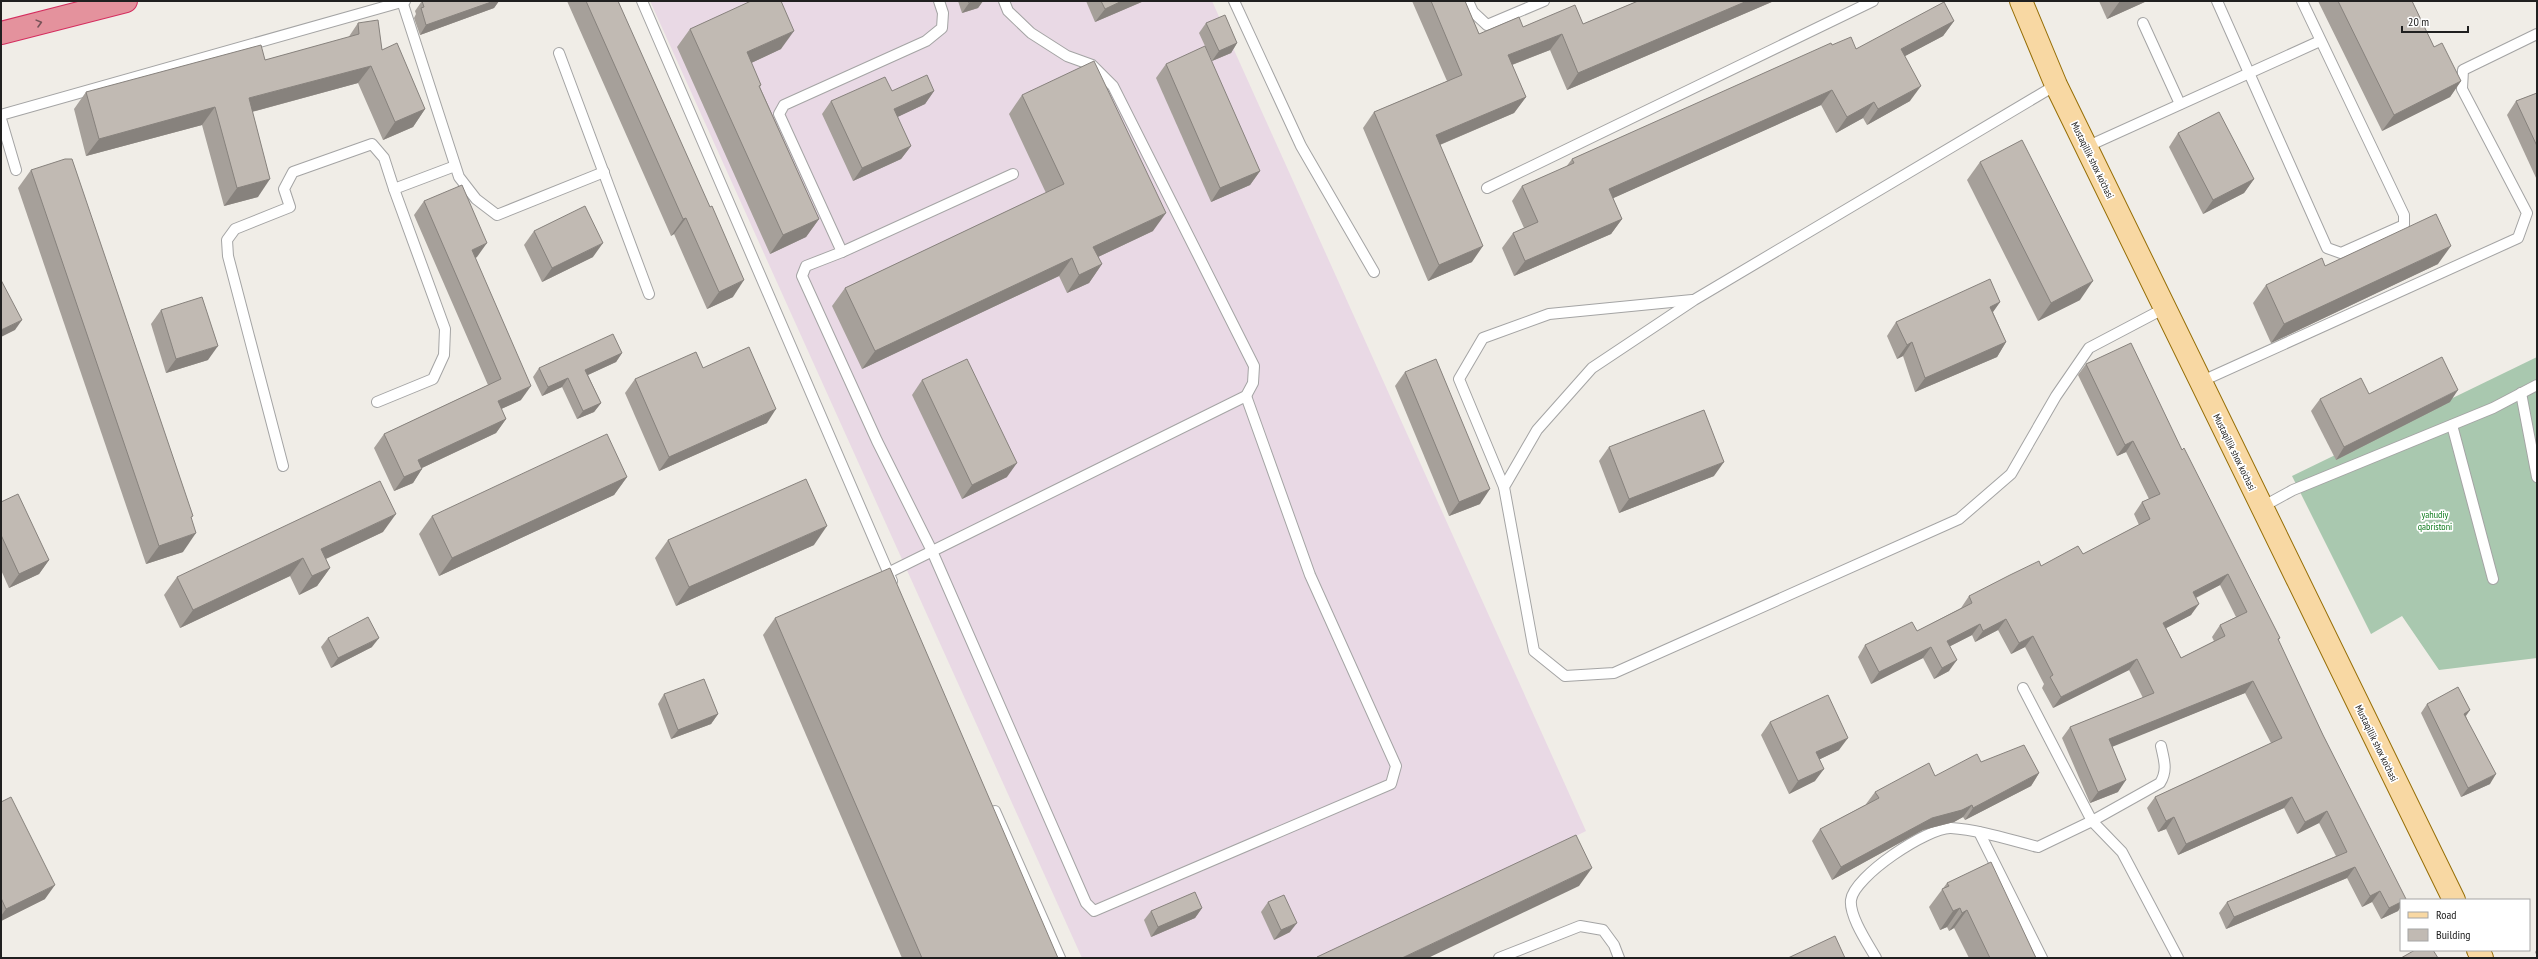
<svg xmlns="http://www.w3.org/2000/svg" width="2538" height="959" font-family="'PT Sans Narrow',sans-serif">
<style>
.industrial{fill:#e9d9e5}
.cemetery{fill:#a9c8af}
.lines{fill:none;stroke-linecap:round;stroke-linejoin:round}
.lane-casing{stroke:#a4a4a4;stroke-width:12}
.primary-casing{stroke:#966e06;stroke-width:24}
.highway-casing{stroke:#d42d5e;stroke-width:24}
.lane{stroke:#fff;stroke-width:10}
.primary{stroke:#f8d8a3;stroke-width:22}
.highway{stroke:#e4929d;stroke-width:22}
.wall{fill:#a6a09a;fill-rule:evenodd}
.shaded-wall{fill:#87827d}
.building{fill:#c1bab3;stroke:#87827d;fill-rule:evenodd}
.oneway{stroke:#785358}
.labels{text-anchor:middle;stroke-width:3.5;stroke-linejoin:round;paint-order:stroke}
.street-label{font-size:10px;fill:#202020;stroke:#fff}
.park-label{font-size:10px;fill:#107c1f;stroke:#fff}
</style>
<rect width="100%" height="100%" fill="#f0ede7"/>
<polygon class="industrial" points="650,1 1212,1 1586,831 1329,958 1082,958"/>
<polygon class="cemetery" points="2537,357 2537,658 2439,670 2402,616 2371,634 2292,476"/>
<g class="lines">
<defs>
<g id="lane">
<polyline points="402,1 459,177 476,199 497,215 604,172"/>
<polyline points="642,1 892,581"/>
<polyline points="939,1 943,13 942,28 926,41 784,105 779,114 842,252 806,266 802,276 877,441 932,551 1086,903 1094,911 1391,784 1396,766 1310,575 1246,396"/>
<polyline points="1234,1 1301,146 1374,272"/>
<polyline points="1468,1 1473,12 1487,25 1544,1"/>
<polyline points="2217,1 2327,248 2341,253 2404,225 2404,215 2302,1"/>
<polyline points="2143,23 2180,104"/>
<polyline points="559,53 649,294"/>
<polyline points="2056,85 1694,300 1592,368 1537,430 1504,487 1534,651 1565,676 1614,673 1959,519 2011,474 2056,396 2089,348 2165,308"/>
<polyline points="1,115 405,1"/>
<polyline points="1,119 16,170"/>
<polyline points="2086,147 2320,41"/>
<polyline points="1487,188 1873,1"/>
<polyline points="842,252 1013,174"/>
<polyline points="2200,382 2518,238 2527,213 2462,89 2463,70 2537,34"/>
<polyline points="2521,393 2537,477"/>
<polyline points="377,402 433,379 444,355 445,329 394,189 455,166"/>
<polyline points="2452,425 2493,579"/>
<polyline points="283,466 228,256 227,240 235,229 290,207 284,189 293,172 372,144 384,158 394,189"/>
<polyline points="1504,487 1459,379 1483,338 1549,314 1692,300"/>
<polyline points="2262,507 2293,490 2493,408 2537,385"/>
<polyline points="888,573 1246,396 1253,383 1254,366 1113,86 1092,65 1067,56 1031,33 1008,11 1004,1"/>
<path d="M2023,688L2092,821L2160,783C2168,770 2164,760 2161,746"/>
<polyline points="995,811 1060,958"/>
<polyline points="1979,832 2042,958"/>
<polyline points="1499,958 1580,926 1603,930 1614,945 1619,958"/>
<path d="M1876,958C1868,944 1849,916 1851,900C1854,876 1928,827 1951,828C1981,830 2010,840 2038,847L2092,821L2122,852L2178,958"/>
</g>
<g id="primary">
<polyline points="2021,1 2056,85 2454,900"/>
<polyline points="2478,950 2482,958"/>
</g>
<polyline id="highway" points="1,33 126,1"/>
</defs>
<use href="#lane" class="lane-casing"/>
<use href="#primary" class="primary-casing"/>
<use href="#highway" class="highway-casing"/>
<use href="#lane" class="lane"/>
<use href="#primary" class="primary"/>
<use href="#highway" class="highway"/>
</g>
<g class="wall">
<polygon points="422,1 499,1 494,8 420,35 414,18 416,14 415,11"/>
<polygon points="567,1 618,1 733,297 707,309 674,234 671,236"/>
<polygon points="958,1 983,1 978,8 962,13"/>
<polygon points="1086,1 1144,1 1095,22"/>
<polygon points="1412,1 1465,1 1479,34 1523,27 1583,24 1638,1 1774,1 1567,90 1550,50 1512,65 1526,97 1514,113 1440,145 1472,262 1428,281 1363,128 1374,112 1447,81"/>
<polygon points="2099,1 2147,1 2107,19"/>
<polygon points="2318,1 2412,1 2434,47 2461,81 2450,97 2382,131"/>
<polygon points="1954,21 1943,36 1905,56 1910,101 1867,125 1863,118 1836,133 1821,105 1613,198 1622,219 1611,234 1514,276 1502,248 1513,233 1524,228 1512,201 1522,186 1566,167 1572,159 1832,45 1856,49"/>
<polygon points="358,23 382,50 425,109 413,127 383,140 358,83 252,112 258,197 224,206 202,125 86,156 74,109 86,92 265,60 348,38"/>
<polygon points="1206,23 1237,43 1231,53 1212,61 1199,33"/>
<polygon points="690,29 781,49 751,63 761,85 760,87 819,219 806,237 770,254 677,47"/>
<polygon points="1166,64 1260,171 1250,185 1211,202 1156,78"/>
<polygon points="892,91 934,91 925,104 897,117 911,146 901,159 853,181 822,114 831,101"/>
<polygon points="2537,93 2537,180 2507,115 2516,101"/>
<polygon points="1022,95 1153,231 1098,257 1102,264 1089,283 1067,293 1059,276 862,369 832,306 845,288 1046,193 1009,114"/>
<polygon points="2178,133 2254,179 2244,193 2203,214 2169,147"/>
<polygon points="1980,162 2080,300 2038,321 1967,180"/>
<polygon points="31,170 183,552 146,564 18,188"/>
<polygon points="424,201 477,257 475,258 521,400 501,409 506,419 496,433 422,468 413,483 394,491 374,448 384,434 488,385 414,215"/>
<polygon points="534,231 593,257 542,282 524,245"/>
<polygon points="2438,264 2271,343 2253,303 2266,285 2325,266"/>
<polygon points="2000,302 1993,312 2006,342 1997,357 1915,392 1903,356 1897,359 1887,336 1896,322"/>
<polygon points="161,310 208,360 166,373 151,324"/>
<polygon points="622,353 616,362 588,375 601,403 594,412 577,419 562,387 542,396 533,377 539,368"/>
<path d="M2086,364L2182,450L2280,638L2278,641L2323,735L2405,900L2398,911L2381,919L2372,902L2362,907L2347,878L2226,929L2219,913L2227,902L2336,856L2319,823L2297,834L2284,808L2178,855L2166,829L2158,832L2147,808L2155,797L2271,743L2245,693L2112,746L2118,792L2090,803L2062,738L2070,727L2143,698L2129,670L2053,708L2042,688L2044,684L2025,647L2011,654L1998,630L1975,642L1972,635L1950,646L1949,671L1934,679L1923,658L1871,684L1858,657L1865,645L1917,631L1961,608L1969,596L2041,566L2083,554L2139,525L2134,514L2142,502L2149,499L2126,452L2117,456L2078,375ZM2220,585L2236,617L2220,625L2212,637L2214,641L2181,658L2166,628L2191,615L2196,598Z"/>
<polygon points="1405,372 1480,504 1449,516 1395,386"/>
<polygon points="635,379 767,423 659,471 625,393"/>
<polygon points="922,380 1007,477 962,499 912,395"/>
<polygon points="2369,394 2450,402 2336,460 2311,411 2320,399"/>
<polygon points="1609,447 1714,476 1619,513 1599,461"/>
<polygon points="627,477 614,495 439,576 419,534 432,516"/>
<polygon points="1,502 49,560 39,574 9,588 1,570"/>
<polygon points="383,532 326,559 330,568 317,586 299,595 290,576 180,628 164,595 177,577"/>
<polygon points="668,540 814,545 676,606 655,558"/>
<polygon points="775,618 1058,958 902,958 763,635"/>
<polygon points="328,638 372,647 331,668 321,647"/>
<polygon points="664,694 718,714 711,724 671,739 658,704"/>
<polygon points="2427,704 2470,710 2466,716 2490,784 2461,797 2421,713"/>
<polygon points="1770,722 1839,750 1820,759 1815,781 1789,794 1761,735"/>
<polygon points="1981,762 2039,773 2031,786 1965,820 1963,817 1954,822 1923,830 1832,880 1812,841 1820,829 1867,804 1866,804 1875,792 1935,776"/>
<polygon points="1,802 45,899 1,921"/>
<polygon points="1947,883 2036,958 1969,958 1954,928 1949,931 1947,927 1940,930 1929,907"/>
<polygon points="1268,902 1290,932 1274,940 1261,912"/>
<polygon points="1202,908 1195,918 1151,937 1144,920 1151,911"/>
<polygon points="2537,949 2537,957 2535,952"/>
</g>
<g class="shaded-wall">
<polygon points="494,1 499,1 494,8 420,35 426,25"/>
<polygon points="976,1 983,1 978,8 962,13 969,3"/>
<polygon points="1122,1 1144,1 1095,22 1105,9"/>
<polygon points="1747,1 1774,1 1567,90 1578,73"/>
<polygon points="2120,1 2147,1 2107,19"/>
<polygon points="1954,21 1943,36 1890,64 1901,49"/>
<polygon points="794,31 781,49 734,71 747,52"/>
<polygon points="1562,34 1550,50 1496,71 1508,55"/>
<polygon points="1237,43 1231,53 1212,61 1219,51"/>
<polygon points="371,66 358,83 236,116 249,98"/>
<polygon points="2461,81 2450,97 2382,131 2394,115"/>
<polygon points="1921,86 1910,101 1867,125 1878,109"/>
<polygon points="1832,90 1821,105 1598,205 1609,189"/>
<polygon points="934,91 925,104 885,123 894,109"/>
<polygon points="1526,97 1514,113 1425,151 1436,135"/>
<polygon points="1874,102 1863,118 1836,133 1847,117"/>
<polygon points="215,107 202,125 86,156 99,139"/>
<polygon points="425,109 413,127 383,140 395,122"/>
<polygon points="911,146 901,159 853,181 862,168"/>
<polygon points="1260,171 1250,185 1211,202 1220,188"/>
<polygon points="270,179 258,197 224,206 237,188"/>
<polygon points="2254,179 2244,193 2203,214 2213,200"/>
<polygon points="1166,213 1153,231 1081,265 1093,247"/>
<polygon points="686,218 674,234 671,236 683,219"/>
<polygon points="819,219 806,237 770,254 783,235"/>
<polygon points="1622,219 1611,234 1514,276 1525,261"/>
<polygon points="487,243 477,257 462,264 472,250"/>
<polygon points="603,243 593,257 542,282 552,268"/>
<polygon points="1483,246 1472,262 1428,281 1439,265"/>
<polygon points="2451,246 2438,264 2271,343 2284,324"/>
<polygon points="1072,258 1059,276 862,369 875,351"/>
<polygon points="1102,264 1089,283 1067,293 1079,275"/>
<polygon points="744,280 733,297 707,309 719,292"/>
<polygon points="2093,281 2080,300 2038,321 2051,303"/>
<polygon points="2000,302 1990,316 1990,307"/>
<polygon points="22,320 15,330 1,337 1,330"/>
<polygon points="1912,342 1903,356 1897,359 1907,345"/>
<polygon points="2006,342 1997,357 1915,392 1925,378"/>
<polygon points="218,346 208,360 166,373 176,359"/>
<polygon points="622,353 616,362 579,379 585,370"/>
<polygon points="568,378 562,387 542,396 548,387"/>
<polygon points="531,386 521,400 488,415 498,401"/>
<polygon points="2458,390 2450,402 2336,460 2344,447"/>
<polygon points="601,403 594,412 577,419 583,411"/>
<polygon points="776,409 767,423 659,471 669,457"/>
<polygon points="506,419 496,433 409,474 418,460"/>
<polygon points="2133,441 2126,452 2117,456 2125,445"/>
<polygon points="1724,462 1714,476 1619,513 1629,499"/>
<polygon points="1017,463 1007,477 962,499 972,485"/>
<polygon points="422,469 413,483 394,491 404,477"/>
<polygon points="627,477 614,495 439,576 452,558"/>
<polygon points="1490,489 1480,504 1449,516 1459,502"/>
<polygon points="396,514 383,532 308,567 321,549"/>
<polygon points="827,526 814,545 676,606 689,587"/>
<polygon points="196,533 183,552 146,564 159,546"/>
<polygon points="303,558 290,576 180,628 193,610"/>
<polygon points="49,560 39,574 9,588 19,574"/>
<polygon points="330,568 317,586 299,595 312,576"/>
<polygon points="2228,574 2220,585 2185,603 2193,592"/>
<polygon points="2199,604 2191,615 2155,634 2163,623"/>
<polygon points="2006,619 1998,630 1975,642 1983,631"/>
<polygon points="1980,624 1972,635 1939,652 1947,641"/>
<polygon points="2033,636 2025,647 2011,654 2019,643"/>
<polygon points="379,638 372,647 331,668 338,658"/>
<polygon points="1931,647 1923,658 1871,684 1879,672"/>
<polygon points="2137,659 2129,670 2053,708 2061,697"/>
<polygon points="1957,660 1949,671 1934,679 1942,668"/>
<polygon points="2253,681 2245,693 2102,751 2109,739"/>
<polygon points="2470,710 2463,719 2464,714"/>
<polygon points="718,714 711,724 671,739 678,730"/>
<polygon points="1848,738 1839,750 1808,765 1816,752"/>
<polygon points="1824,769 1815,781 1789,794 1798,781"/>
<polygon points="2039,773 2031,786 1965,820 1973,808"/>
<polygon points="2496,774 2490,784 2461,797 2468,788"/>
<polygon points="2126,780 2118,792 2090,803 2098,792"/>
<polygon points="2292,797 2284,808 2178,855 2186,844"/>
<polygon points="1972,805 1963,817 1954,822 1923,830 1832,880 1841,867 1932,818"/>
<polygon points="2327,811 2319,823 2297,834 2305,822"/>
<polygon points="2174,817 2166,829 2158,832 2166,821"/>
<polygon points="2355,867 2347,878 2226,929 2234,917"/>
<polygon points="1592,868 1579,886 1428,958 1402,958"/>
<polygon points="55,885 45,899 1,921 1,916 6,909"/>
<polygon points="2380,891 2372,902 2362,907 2370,896"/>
<polygon points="2401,902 2401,906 2398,911 2381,919 2389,908"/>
<polygon points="1202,908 1195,918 1151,937 1158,927"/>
<polygon points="1960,908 1947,927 1940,930 1953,911"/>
<polygon points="1967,910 1954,928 1949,931 1962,913"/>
<polygon points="1297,923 1290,932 1274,940 1281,930"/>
</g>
<g class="building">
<polygon points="422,1 494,1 426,25 421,8 424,7"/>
<polygon points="586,1 618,1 710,207 712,206 744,280 719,292 686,218 683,219"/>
<polygon points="751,1 781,1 794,31 747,52 761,85 759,86 819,219 783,235 690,29"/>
<polygon points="968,1 976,1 969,3"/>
<polygon points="1101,1 1122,1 1105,9"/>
<polygon points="1431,1 1465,1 1479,34 1519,17 1523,27 1575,5 1583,24 1638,1 1747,1 1578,73 1562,34 1508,55 1526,97 1436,135 1483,246 1439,265 1374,112 1462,75"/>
<polygon points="2338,1 2412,1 2434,47 2442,43 2461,81 2394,115"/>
<polygon points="1944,2 1954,21 1901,49 1921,86 1878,109 1874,102 1847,117 1832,90 1609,189 1622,219 1525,261 1513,233 1538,222 1522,186 1574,163 1572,159 1831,43 1832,45 1851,37 1856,49"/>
<polygon points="1225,15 1237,43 1219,51 1206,23"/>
<polygon points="378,20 382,50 397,43 425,109 395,122 371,66 249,98 270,179 237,188 215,107 99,139 86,92 261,45 265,60 359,34 358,23"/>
<polygon points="1205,46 1260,171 1220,188 1166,64"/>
<polygon points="1094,61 1166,213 1093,247 1102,264 1079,275 1072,258 875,351 845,288 1064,184 1022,95"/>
<polygon points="927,75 934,91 894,109 911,146 862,168 831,101 885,77 892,91"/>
<polygon points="2537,93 2537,146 2516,101"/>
<polygon points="2219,112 2254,179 2213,200 2178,133"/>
<polygon points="2022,140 2093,281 2051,303 1980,162"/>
<polygon points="65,159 72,159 193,516 191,517 196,533 159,546 31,170"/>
<polygon points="462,185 487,243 472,250 531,386 498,401 506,419 418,460 422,469 404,477 384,434 501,379 424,201"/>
<polygon points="585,206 603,243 552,268 534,231"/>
<polygon points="2436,214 2451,246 2284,324 2266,285 2322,258 2325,266"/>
<polygon points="1990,279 2000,302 1990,307 2006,342 1925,378 1912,342 1907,345 1896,322"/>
<polygon points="1,280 22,320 1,330"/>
<polygon points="202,297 218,346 176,359 161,310"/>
<polygon points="613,334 622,353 585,370 601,403 583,411 568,378 548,387 539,368"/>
<path d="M2131,343L2182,450L2184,448L2280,638L2278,639L2323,735L2406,899L2401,900V902L2389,908L2380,891L2370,896L2355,867L2234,917L2227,902L2347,852L2327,811L2305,822L2292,797L2186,844L2174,817L2166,821L2155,797L2282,738L2253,681L2109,739L2126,780L2098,792L2070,727L2154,693L2137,659L2061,697L2050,677L2053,675L2033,636L2019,643L2006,619L1983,631L1980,624L1947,641L1957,660L1942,668L1931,647L1879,672L1865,645L1912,622L1917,631L1972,603L1969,596L2010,575L2039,561L2041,566L2078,546L2083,554L2150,519L2142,502L2160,494L2133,441L2125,445L2086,364ZM2228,574L2247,612L2220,625L2225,636L2181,658L2163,623L2199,604L2193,592Z"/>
<polygon points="749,347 776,409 669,457 635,379 696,352 703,368"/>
<polygon points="2442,357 2458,390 2344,447 2320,399 2361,378 2369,394"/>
<polygon points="967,359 1017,463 972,485 922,380"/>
<polygon points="1436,359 1490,489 1459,502 1405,372"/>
<polygon points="1704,410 1724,462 1629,499 1609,447"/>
<polygon points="607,434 627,477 452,558 432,516"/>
<polygon points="806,479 827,526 689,587 668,540"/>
<polygon points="380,481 396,514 321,549 330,568 312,576 303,558 193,610 177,577"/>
<polygon points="18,494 49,560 19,574 1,535 1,502"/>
<polygon points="890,568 1058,958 922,958 775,618"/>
<polygon points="368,617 379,638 338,658 328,638"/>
<polygon points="704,679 718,714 678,730 664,694"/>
<polygon points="2458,687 2470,710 2464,714 2496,774 2468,788 2427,704"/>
<polygon points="1828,695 1848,738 1816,752 1824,769 1798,781 1770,722"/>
<polygon points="2024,745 2039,773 1973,808 1972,805 1962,810 1932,818 1841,867 1820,829 1879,798 1875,792 1929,763 1935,776 1977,754 1981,762"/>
<polygon points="11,797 55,885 6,909 1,898 1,802"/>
<polygon points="1576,835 1592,868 1402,958 1318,958 1317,957"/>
<polygon points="1991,862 2036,958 1990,958 1967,910 1962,913 1960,908 1953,911 1942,889 1949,886 1947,883"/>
<polygon points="1195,892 1202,908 1158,927 1151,911"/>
<polygon points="1284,895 1297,923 1281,930 1268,902"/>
<polygon points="1835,936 1845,958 1788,958"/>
<polygon points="2415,950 2433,950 2438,958 2401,958"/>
</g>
<defs><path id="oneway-chevron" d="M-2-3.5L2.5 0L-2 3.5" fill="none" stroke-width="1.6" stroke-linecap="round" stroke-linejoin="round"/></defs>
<use class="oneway" href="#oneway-chevron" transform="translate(39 23) rotate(-15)"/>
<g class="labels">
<g class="street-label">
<text transform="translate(2093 160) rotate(64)" y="4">Mustaqillik shox ko'chasi</text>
<text transform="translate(2235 452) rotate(64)" y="4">Mustaqillik shox ko'chasi</text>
<text transform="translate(2377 743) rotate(64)" y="4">Mustaqillik shox ko'chasi</text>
</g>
<g class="park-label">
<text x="2435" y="518">yahudiy<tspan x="2435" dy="12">qabristoni</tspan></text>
</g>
</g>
<rect width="2538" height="959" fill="none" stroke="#202020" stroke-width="4"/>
<rect x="2400" y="899" width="130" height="52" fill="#ffffff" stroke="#a6a6a6"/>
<rect x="2408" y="912" width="20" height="6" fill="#f8d8a3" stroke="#a6a6a6"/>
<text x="2436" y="919" font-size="12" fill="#202020">Road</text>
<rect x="2408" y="929" width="20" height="12" fill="#c1bab3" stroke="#a6a6a6"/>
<text x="2436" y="939" font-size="12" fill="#202020">Building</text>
<path d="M2402 26v6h66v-6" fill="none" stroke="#202020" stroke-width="2"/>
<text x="2408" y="26" font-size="12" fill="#202020" stroke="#ffffff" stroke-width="3" paint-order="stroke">20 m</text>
</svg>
